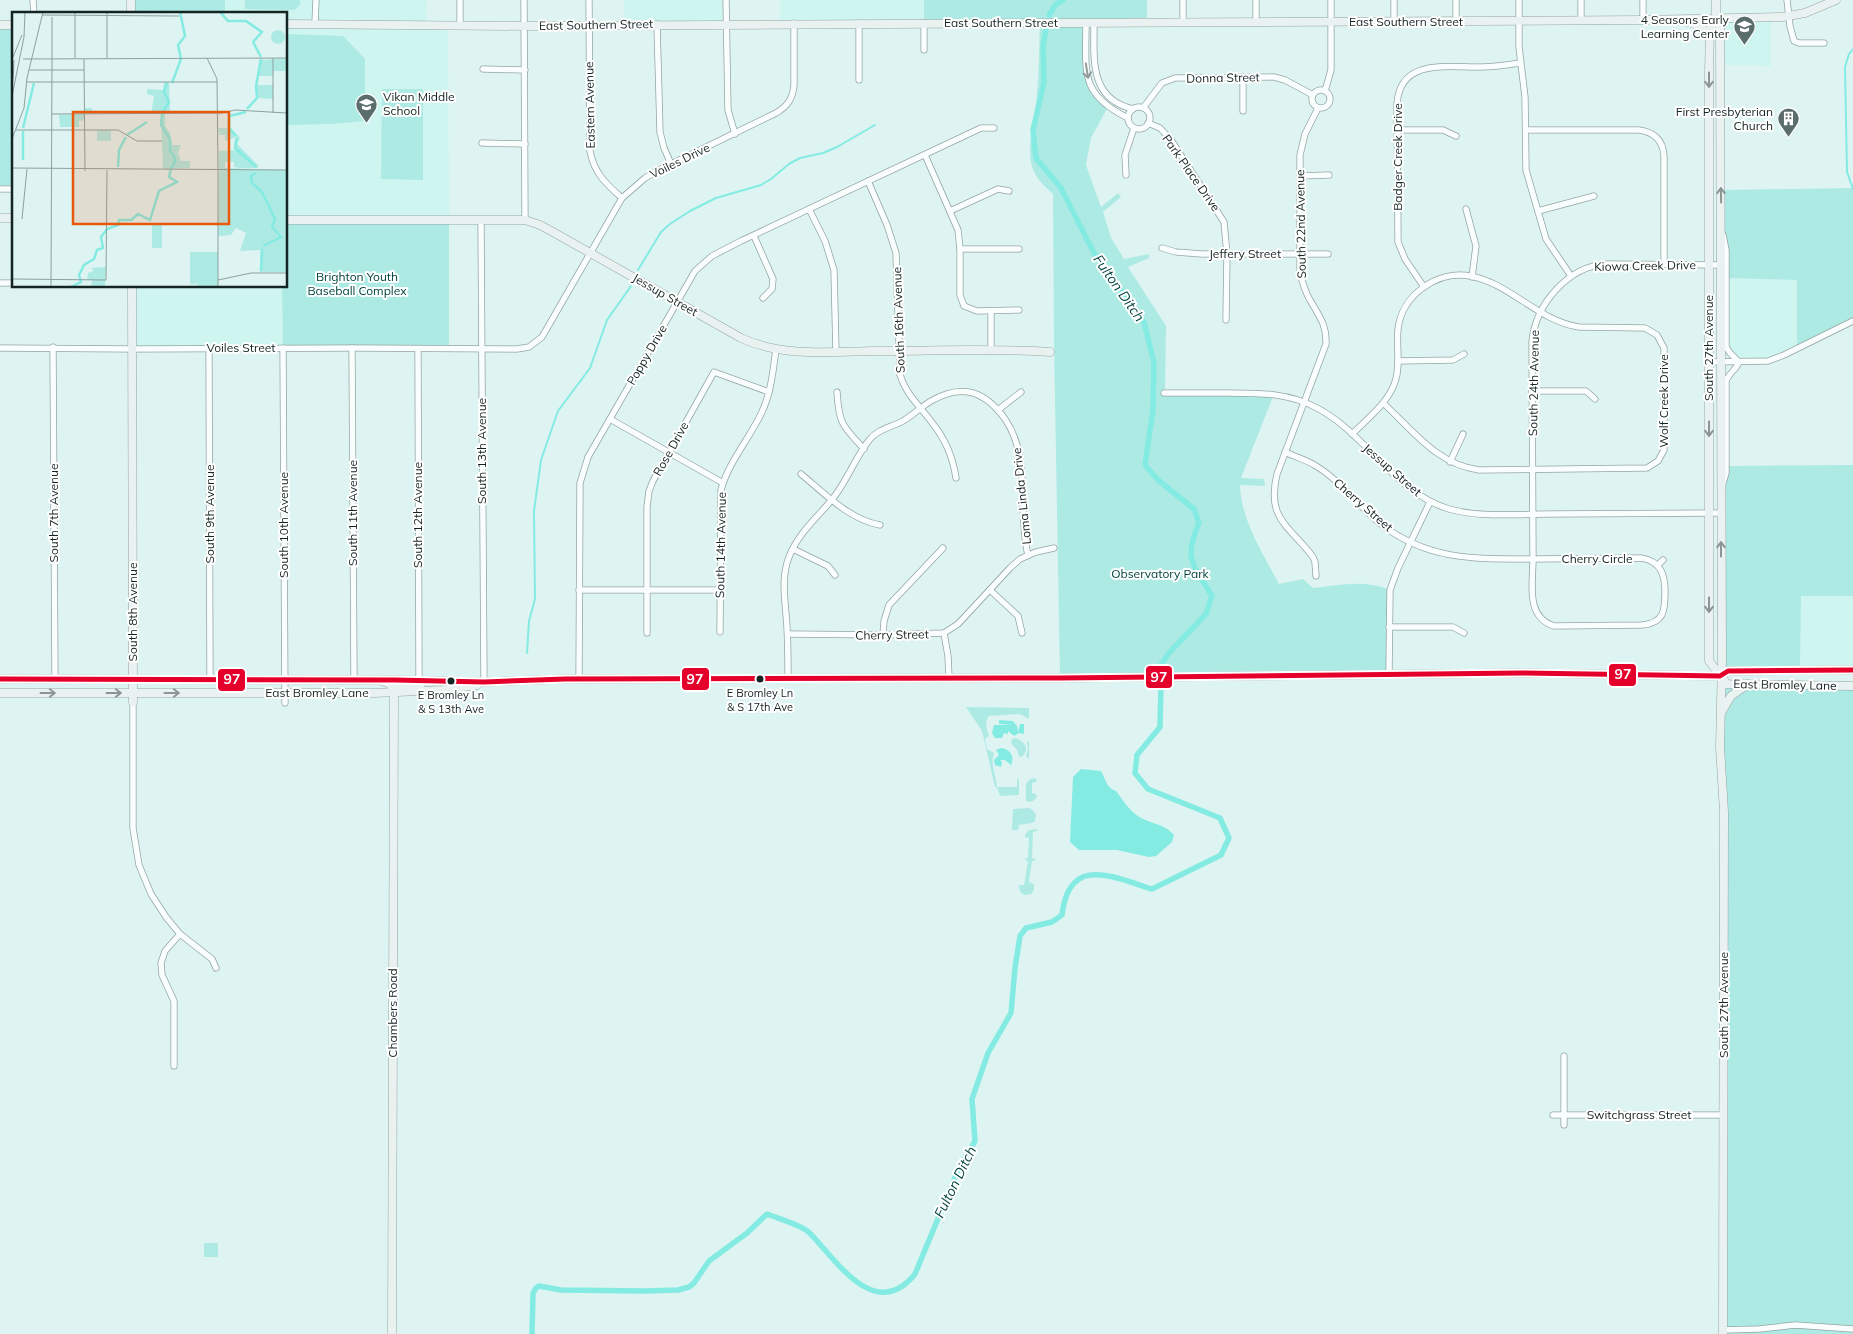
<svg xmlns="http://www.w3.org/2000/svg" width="1853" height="1334" font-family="Mulish,sans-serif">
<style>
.built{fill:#cef5f0}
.green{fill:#aeeae4}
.water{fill:#84ebe2}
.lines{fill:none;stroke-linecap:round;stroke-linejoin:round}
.stream{stroke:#84ebe2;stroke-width:2}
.canal{stroke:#84ebe2;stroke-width:5.5}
.street-casing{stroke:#94a5a3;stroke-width:7}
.secondary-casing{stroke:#94a5a3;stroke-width:9}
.street{stroke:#fafdfd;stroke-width:5.5}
.secondary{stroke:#eaf1f1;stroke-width:8}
.bus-1-casing{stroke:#fff;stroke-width:9}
.bus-1{stroke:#e4002b;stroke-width:5}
.oneway{stroke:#929b9a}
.oneway2{stroke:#8a9594}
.bus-dot{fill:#142422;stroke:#fff;stroke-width:2}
.labels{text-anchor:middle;stroke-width:4;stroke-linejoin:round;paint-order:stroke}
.bus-label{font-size:11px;fill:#142422;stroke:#fff}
.poi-label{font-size:12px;fill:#142422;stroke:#fff;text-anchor:end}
.street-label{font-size:12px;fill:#142422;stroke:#fff}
.park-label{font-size:12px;fill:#00433e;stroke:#fff}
.water-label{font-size:14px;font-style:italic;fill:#074743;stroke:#fff}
.inset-river{fill:none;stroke:#84ebe2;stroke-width:2.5}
.inset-road{fill:none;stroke:#8da19f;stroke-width:1}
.view{fill:#e8590c;fill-opacity:0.15;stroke:#e8590c;stroke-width:2.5}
.inset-edge{fill:none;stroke:#142422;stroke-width:2.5}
.line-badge{stroke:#fff;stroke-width:2}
.badge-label{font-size:14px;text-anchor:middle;font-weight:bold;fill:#fff}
</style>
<rect width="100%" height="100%" fill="#def4f2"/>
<g class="built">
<polygon points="225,0 427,0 426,25 448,25 449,221 286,220 286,14 225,14"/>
<polygon points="624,0 726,0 726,24 625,24"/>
<rect x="780" y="0" width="144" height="23"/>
<polygon points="1716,18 1771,18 1771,66 1720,65"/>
<polygon points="1726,278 1797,280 1797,349 1778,358 1739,362 1728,350"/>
<polygon points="132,286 282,286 283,348 132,349"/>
<polygon points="1801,595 1853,596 1853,670 1800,670"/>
</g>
<g class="green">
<rect x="131" y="0" width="94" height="14"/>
<polygon points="245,0 300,0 300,5 295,10 245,9"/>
<path d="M924,0H1147V23H1086L1088,79L1108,107L1091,138L1086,165L1101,207L1118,193L1121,197L1103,212L1111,238L1124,259L1149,254V258L1128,267L1166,326L1165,393L1274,394L1241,478L1264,479L1265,486L1240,485C1241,521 1263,553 1279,584L1303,579L1313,588C1339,585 1365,579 1390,590L1389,673L1060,678L1054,345L1053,194C1043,185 1034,177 1031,163C1028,143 1033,124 1036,105C1039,78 1039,50 1040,23H924Z"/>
<polygon points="0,25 14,25 14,186 0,185"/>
<polygon points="286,34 343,36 365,59 365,121 330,124 286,125"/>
<polygon points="382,89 423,89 423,180 381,179"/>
<polygon points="1853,188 1853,321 1797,349 1797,280 1726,278 1720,190"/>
<polygon points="286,220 449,221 449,349 283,348 282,286 286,286"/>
<polygon points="1853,465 1853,596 1801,596 1800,670 1728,671 1720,676 1731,686 1748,684 1853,686 1853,1334 1723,1334 1725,1015 1720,693 1722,661 1721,487 1726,473 1726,466"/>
<path d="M966,707L1029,708V765V759L1026,756L1028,749L1027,743L1029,741V719L1022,715L1018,714L989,716C984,723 987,729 989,736L985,739L987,749L994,753C990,765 996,774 997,787H995L982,731Z"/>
<path d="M1016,738C1025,742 1030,749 1022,757L1019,756L1017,750L1011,743L1012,739Z"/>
<polygon points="1017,777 1019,781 1019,795 1000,796 997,787 1017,787"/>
<polygon points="1030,779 1035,778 1037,780 1036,782 1032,783 1032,793 1036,794 1037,797 1033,801 1029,802 1026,801 1026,784"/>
<polygon points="1030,808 1036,814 1035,821 1032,823 1019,825 1018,830 1012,830 1013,809"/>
<path d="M1037,829V831L1033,832L1032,858L1037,860L1032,861L1029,882L1034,884V890L1031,894L1025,895C1020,893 1019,890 1019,885H1024L1028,861L1024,859L1028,858L1029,838L1025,837V835L1029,830Z"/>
<rect x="204" y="1243" width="14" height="14"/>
</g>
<g class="water">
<polygon points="999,720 1013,721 1017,726 1018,732 1020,724 1024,724 1024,734 1019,733 1014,736 1008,731 1008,734 1004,733 1002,738 995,738 992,733 994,725 1013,725 999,724"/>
<path d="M1001,748C1010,749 1015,756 1011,765L1005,760H1000L1002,762L1001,767L995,765L994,760L999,755L996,750Z"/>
<path d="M1081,769L1101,771C1105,778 1107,789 1116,791C1123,800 1130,812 1141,818C1153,824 1166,825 1174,835L1172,842L1156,856L1149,857L1117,850H1079L1070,842L1073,777Z"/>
</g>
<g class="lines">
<g class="stream">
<polyline points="1853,49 1849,54 1845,67 1847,172 1853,189"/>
<polyline points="638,270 661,232 670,224 690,211 716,198 761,185 771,179 789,164 800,158 823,153 837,147 875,125"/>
<polyline points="527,653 529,621 535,599 534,511 541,460 558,411 590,368 607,320 631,286"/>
</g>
<g class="canal">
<polyline points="1049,15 1056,4 1063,0"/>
<path d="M1046,30L1043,46L1044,82L1033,130L1036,158L1061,188L1094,253L1144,322L1154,363L1153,410L1145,465L1158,480L1194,509L1199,523C1183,560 1193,564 1212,596L1206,614L1169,653L1161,665"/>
<path d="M532,1334L533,1293L536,1288L539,1286L561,1290L644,1291L678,1290L689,1287L694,1283L709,1261L747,1233L767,1214C780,1219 795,1223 806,1230C813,1235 819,1244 825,1250C849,1278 882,1315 915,1274L959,1168L975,1141L972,1099L988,1053L1011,1013L1015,968L1020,936L1026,928L1052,922L1062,915C1069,854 1113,877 1152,889L1221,855L1229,838L1220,818L1148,789L1135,773L1137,755L1160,727L1161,684"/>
</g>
<defs>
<g id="street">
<polyline points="33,0 34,14"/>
<polyline points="460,0 460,25"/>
<polyline points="524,0 525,220"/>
<path d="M589,0L590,151C594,173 606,184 622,198"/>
<polyline points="726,0 728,110 735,134"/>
<polyline points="1256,0 1256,23"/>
<polyline points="1519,0 1519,47 1525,97 1526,170 1546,239 1571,276"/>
<polyline points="1643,0 1643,20"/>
<polyline points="1787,0 1790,26 1794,41 1799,43 1824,43"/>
<polyline points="1581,21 1581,0"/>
<polyline points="1394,22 1394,0"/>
<polyline points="1456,22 1456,0"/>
<path d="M1086,23C1086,72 1079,94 1128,118"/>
<path d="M1094,23C1094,59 1089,99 1133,109"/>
<polyline points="1183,23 1183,0"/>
<polyline points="315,24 316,0"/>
<polyline points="657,24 660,132 664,148 671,164"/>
<polyline points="924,50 924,23"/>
<polyline points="483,69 525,70"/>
<polyline points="1243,77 1243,111"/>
<polyline points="859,80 859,23"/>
<circle cx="1321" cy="99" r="9"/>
<polyline points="1325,91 1331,70 1331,0"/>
<circle cx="1139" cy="118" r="11"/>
<polyline points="1143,108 1162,83 1175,78 1274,77 1285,80 1313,95"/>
<polyline points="1148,123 1160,128 1171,140 1224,222 1227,254 1226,320"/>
<polyline points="1398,130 1443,130 1456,136"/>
<path d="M1526,130H1639C1654,132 1663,140 1664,156V264"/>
<polyline points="482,143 525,144"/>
<polyline points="925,155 958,230 960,249 960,295 964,306 977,311 1019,310"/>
<polyline points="1126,175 1125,155 1134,128"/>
<polyline points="1300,176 1329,175"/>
<path d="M868,181L887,225L896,253L900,375C906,395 921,407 933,424C946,440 953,458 956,478"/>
<polyline points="0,189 14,189"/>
<polyline points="809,209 825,241 834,270 836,352"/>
<polyline points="1466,209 1476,246 1472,277"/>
<polyline points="950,211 998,189 1009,191"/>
<polyline points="1538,211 1594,196"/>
<polyline points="481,221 484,682"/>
<polyline points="754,236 773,279 772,289 763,298"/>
<polyline points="1162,248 1176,252 1202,254 1328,254"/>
<polyline points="960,249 1019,249"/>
<polyline points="0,283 14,283"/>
<path d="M1424,287L1405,259L1398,242L1397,104C1400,57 1449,68 1481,67C1494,67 1507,65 1520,63"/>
<polyline points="53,347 55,679"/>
<path d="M0,348L132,349L352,348L517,349L529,347L542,337L622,198L645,178L659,170L776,113C788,106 793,98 794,85V23"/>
<polyline points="283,348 285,703"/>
<polyline points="352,348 354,679"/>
<polyline points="209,349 210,679"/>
<polyline points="418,349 419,680"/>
<polyline points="991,351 991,312"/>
<polyline points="1398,361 1453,360 1464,354"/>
<polyline points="1709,362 1768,361 1784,355 1853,321"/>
<polyline points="1532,391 1586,391 1595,399"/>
<path d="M837,392C839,425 843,426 864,449"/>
<path d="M1164,393C1186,393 1207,393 1229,393C1261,393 1289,393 1317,408C1367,434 1393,492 1449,509C1481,518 1517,514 1550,514C1607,514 1664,513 1721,513"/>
<polyline points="998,410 1021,392"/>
<polyline points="610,419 723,483"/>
<path d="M1352,434C1367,419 1388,403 1395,382C1401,365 1396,346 1398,329C1402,295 1437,270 1470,276C1510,283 1538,321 1579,327L1645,328L1657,335L1664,348V450L1658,461L1647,468L1479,470C1436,464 1413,430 1383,403"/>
<path d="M1285,452C1295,457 1307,460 1316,466C1341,481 1359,507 1382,525C1429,561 1478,559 1533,559L1532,341C1536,304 1568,266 1607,264L1721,265"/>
<polyline points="1450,462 1463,434"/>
<path d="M801,474C824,493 850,520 880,525"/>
<path d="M1723,483L1726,473V381C1729,373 1736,370 1739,362L1730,353L1726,347V250L1723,235"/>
<polyline points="793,549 828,566 835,575"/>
<path d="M1641,558C1661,561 1665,575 1665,592C1665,611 1664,623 1642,625L1554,626C1525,617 1533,583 1533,559Z"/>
<polyline points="1658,565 1663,560"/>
<path d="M1316,576L1315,562L1313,557C1290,526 1266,520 1277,474L1326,344C1327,325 1319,316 1310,300C1305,292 1303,283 1300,274V155L1305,134L1318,108"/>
<polyline points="579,590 720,590"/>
<polyline points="990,590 1018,616 1022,633"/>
<polyline points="1389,627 1453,627 1464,633"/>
<path d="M720,632L721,490C728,463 749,439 761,414C771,394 773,371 776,349"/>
<polyline points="647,633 647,507 649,491 653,481 714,372 769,392"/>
<polyline points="944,633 948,656 949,677"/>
<polyline points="788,634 883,635 944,633 958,624 1010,568 1020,559 1036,552 1054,548"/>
<polyline points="883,635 884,621 889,605 943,548"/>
<polyline points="1389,673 1390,590 1398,568 1430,502"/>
<path d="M788,677C788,661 788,644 787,628C786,604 780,580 789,557C798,533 819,516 834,497C848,479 856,456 870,439C878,429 892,427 903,421C913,415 921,407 931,401C962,383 985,391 1005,419C1032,458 1017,511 1028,555"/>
<polyline points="579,678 580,483 588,457 695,271 712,256 741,241 981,128 994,128"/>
<polyline points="133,702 133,828 139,865 151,894 166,917 180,934 212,959 216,968"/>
<polyline points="1564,1056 1564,1125"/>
<polyline points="174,1066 174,1001 162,975 161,963 165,951 180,934"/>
<polyline points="1553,1115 1724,1115"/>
<polyline points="1723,1330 1759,1329 1795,1325 1853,1329"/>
</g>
<g id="secondary">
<polyline points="131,0 131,14"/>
<polyline points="1716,0 1716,18 1720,28 1722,661 1720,747 1724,812 1723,1334"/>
<polyline points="1716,18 1710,29 1709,72 1709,661 1727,684 1853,686"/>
<path d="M1687,22C1699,25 1704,27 1709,39"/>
<polyline points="286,24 524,26 1643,20 1783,17 1805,13 1836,0"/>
<polyline points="0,25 14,25"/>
<polyline points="0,218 14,218"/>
<path d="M286,220H525L540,225L553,232L741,338C782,357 829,352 873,351C932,351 991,348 1050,352"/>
<polyline points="132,286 133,702"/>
<polyline points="0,679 395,680 484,682 565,679 1060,678 1521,673 1720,676 1728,671 1853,670"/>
<polyline points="382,681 390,684 394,692 392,1334"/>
<polyline points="394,692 398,686 421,684"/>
<polyline points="0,693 374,693 443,690 477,685"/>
<polyline points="1721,713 1731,696 1748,684"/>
</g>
</defs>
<use href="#street" class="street-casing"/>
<use href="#secondary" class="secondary-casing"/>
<use href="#street" class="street"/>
<use href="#secondary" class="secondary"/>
<defs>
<polyline id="bus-1" points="0,679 395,680 484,682 565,679 1060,678 1521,673 1720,676 1728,671 1853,670"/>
</defs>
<use href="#bus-1" class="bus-1-casing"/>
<use href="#bus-1" class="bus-1"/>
</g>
<defs><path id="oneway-shaft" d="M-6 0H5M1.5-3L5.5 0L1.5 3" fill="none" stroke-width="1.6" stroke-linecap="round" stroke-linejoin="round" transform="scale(1.25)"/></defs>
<use class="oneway" href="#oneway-shaft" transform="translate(1087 71) rotate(81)"/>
<g class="oneway2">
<use href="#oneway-shaft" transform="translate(1709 80) rotate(90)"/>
<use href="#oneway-shaft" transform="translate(1721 195) rotate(-91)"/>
<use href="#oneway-shaft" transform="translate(1709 429) rotate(90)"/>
<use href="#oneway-shaft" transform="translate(1721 549) rotate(-90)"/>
<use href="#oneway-shaft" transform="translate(1709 605) rotate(90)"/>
<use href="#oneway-shaft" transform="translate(48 693)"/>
<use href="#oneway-shaft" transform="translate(114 693)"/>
<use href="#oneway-shaft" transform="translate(172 693)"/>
</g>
<defs>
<symbol id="school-pin" viewBox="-11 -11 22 30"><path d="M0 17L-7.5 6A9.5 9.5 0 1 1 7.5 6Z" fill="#5b6d6b" stroke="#fff"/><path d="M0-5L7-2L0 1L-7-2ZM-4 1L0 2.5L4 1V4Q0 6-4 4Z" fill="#fff"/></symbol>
<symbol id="building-pin" viewBox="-11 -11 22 30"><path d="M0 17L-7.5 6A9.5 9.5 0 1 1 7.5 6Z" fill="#5b6d6b" stroke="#fff"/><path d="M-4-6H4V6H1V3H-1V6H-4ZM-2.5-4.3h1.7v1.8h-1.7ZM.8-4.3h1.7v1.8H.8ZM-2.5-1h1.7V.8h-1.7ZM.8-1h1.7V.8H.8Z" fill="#fff"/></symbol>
</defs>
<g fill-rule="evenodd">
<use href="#school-pin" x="1732" y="14" width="25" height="34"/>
<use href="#school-pin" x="354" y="92" width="25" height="34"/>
<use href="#building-pin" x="1776" y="106" width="25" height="34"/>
</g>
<g class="bus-dot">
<circle cx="760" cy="679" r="4.5"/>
<circle cx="451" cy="681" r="4.5"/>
</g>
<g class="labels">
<g class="bus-label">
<text x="760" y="697">E Bromley Ln<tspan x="760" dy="14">&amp; S 17th Ave</tspan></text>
<text x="451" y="699">E Bromley Ln<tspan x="451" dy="14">&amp; S 13th Ave</tspan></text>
</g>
<g class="poi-label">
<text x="1729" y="24">4 Seasons Early<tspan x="1729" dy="14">Learning Center</tspan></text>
<text x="383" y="101" text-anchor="start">Vikan Middle<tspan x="383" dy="14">School</tspan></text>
<text x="1773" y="116">First Presbyterian<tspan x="1773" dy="14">Church</tspan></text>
</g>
<g class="street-label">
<text x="1406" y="26">East Southern Street</text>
<text x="1001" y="27">East Southern Street</text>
<text transform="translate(596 25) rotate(-1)" y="4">East Southern Street</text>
<text transform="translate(1223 78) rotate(-1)" y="4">Donna Street</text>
<text transform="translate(590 105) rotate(-91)" y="4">Eastern Avenue</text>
<text transform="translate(1398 157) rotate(-90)" y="4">Badger Creek Drive</text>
<text transform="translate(680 161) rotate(-26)" y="4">Voiles Drive</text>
<text transform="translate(1191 173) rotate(55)" y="4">Park Place Drive</text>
<text transform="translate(1301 224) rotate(-91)" y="4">South 22nd Avenue</text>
<text x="1245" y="258">Jeffery Street</text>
<text transform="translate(1645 266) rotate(-1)" y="4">Kiowa Creek Drive</text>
<text transform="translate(665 295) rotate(30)" y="4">Jessup Street</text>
<text transform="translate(899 320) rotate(-92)" y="4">South 16th Avenue</text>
<text x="241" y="352">Voiles Street</text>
<text transform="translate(1709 348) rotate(-90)" y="4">South 27th Avenue</text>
<text transform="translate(647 355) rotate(-60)" y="4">Poppy Drive</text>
<text transform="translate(1534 383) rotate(-89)" y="4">South 24th Avenue</text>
<text transform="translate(1664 401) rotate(-90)" y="4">Wolf Creek Drive</text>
<text transform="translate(671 449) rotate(-61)" y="4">Rose Drive</text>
<text transform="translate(482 451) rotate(-90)" y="4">South 13th Avenue</text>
<text transform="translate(1392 470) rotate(41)" y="4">Jessup Street</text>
<text transform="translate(1022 496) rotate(-96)" y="4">Loma Linda Drive</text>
<text transform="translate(1363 505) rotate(41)" y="4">Cherry Street</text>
<text transform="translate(54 513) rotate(-90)" y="4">South 7th Avenue</text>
<text transform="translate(353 513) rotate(-90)" y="4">South 11th Avenue</text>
<text transform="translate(210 514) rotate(-90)" y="4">South 9th Avenue</text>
<text transform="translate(418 515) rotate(-90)" y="4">South 12th Avenue</text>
<text transform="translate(284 525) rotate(-90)" y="4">South 10th Avenue</text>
<text transform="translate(721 545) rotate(-89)" y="4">South 14th Avenue</text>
<text x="1597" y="563">Cherry Circle</text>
<text transform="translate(133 612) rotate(-90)" y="4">South 8th Avenue</text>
<text transform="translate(892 635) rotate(-1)" y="4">Cherry Street</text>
<text transform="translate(1785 685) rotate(1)" y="4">East Bromley Lane</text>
<text x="317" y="697">East Bromley Lane</text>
<text transform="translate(1724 1005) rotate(-90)" y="4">South 27th Avenue</text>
<text transform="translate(393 1013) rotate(-90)" y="4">Chambers Road</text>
<text x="1639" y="1119">Switchgrass Street</text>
</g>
<g class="park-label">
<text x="357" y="281">Brighton Youth<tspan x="357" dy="14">Baseball Complex</tspan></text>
<text x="1160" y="578">Observatory Park</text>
</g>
<g class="water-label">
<text transform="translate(1119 288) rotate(55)" y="5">Fulton Ditch</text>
<text transform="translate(955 1182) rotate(-64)" y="5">Fulton Ditch</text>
</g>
</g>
<g transform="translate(12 12)">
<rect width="275" height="275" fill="#def4f2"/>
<path d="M259 25a7 7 0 1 1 14 0a7 7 0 1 1-14 0ZM275,46V59H261V64H246L249,48ZM152,70H157L158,102H153V114L158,121L160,133H169L166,141L169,149H178V156L151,157L149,102H139L142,84L135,82V77L151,78ZM244,73H261V87L245,86ZM72,96H80V102H73V108L67,109V115H48L47,103H40L72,102ZM206,116H219L228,126L225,132L246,153V156H227L222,155V150H213V156L275,158V260H248L249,238L228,239L234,221L224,216L219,223L206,224L207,139L226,138L222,131L224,125L213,129V123H207ZM85,118H99V129H85ZM150,212V236H140V213ZM178,240H206V275H184L186,270L182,273L179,271L178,275ZM94,255L93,275H79L80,268H75L76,261L82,259L79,256Z" fill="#aeeae4"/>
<path class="inset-river" d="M208,0L216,9H234L250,20L241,30M241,30L249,45M160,71L169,47L166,33L173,24L168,0M235,97L245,86L244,74L249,47M150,101L157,90L152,80L155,71M150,102L149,113L158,127V139L162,144L163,150L159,156M11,116L22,71M115,123L135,110M224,124L217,116V104L234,100M225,126L223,136L244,155M11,148V119M106,155L107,138L114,125M244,161L239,164L240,171L250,180L263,207L260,215L269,225L251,234M249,259L250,237M59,275L69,270L67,263L72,253L82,247L85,238L91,236L89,225L95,217L106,213L107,208H119L126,202L138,208L147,179L165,170L157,165L159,157"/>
<path class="inset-road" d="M30,3L167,4M40,5V46M1,45L10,23M63,46V0M95,46V0M195,46L205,67L206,157M261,46V101M11,47L275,46M72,47L73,159M17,58H72M1,67L2,48M15,70H205M0,84L12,25L13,0M40,102L210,101L223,98L275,101M4,118H106L125,129H150M0,127L12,96L15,66L31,0M0,156L275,158M206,157V275M10,207L15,157M0,267L94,268L95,158M206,268L239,261H275M39,275L40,46"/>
<path class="view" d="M61,100H217V212H61Z"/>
<rect width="275" height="275" class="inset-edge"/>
</g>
<g class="line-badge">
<rect x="1608" y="663" width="29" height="24" rx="5" fill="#e4002b"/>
<rect x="1145" y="665" width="28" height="24" rx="5" fill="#e4002b"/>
<rect x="681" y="667" width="29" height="24" rx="5" fill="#e4002b"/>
<rect x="217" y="668" width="29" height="24" rx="5" fill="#e4002b"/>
</g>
<g class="badge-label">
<text x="1623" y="679">97</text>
<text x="1159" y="682">97</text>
<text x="695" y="684">97</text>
<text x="232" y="684">97</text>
</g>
</svg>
